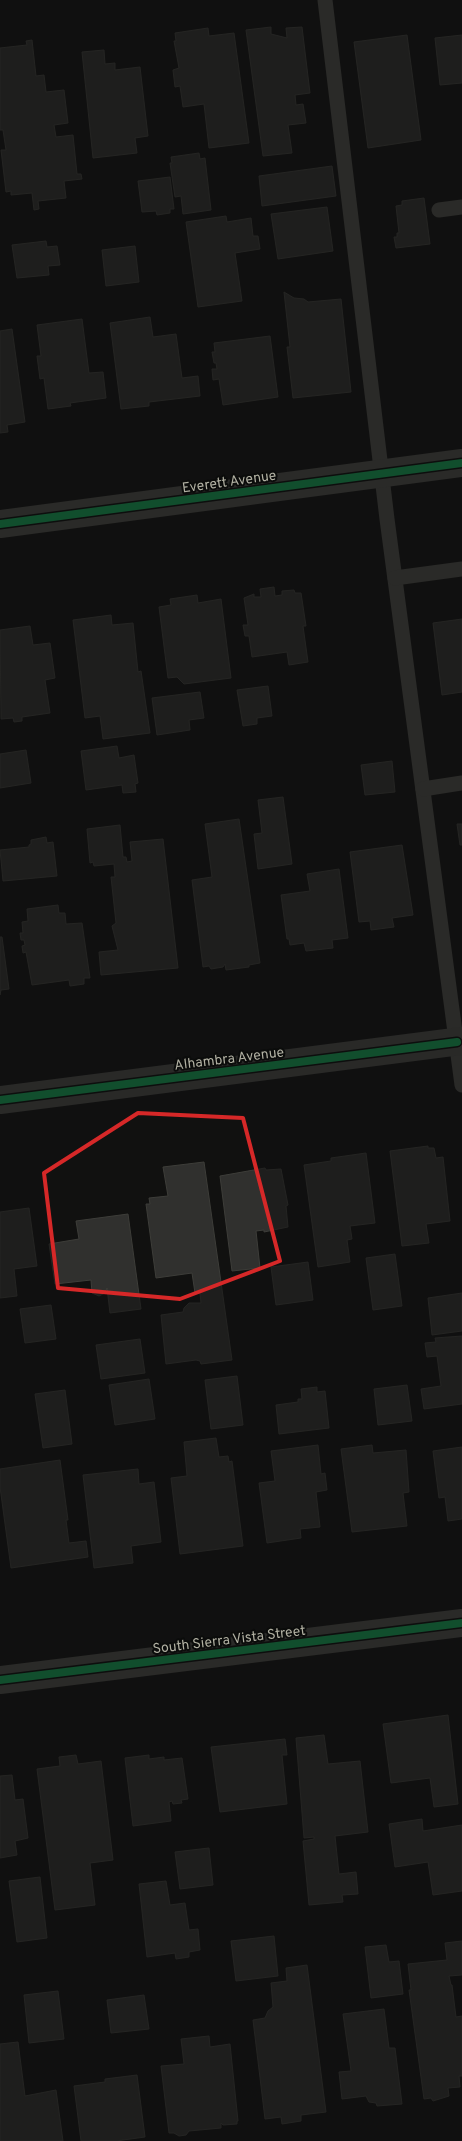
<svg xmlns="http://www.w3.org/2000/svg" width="462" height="2141" font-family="Overpass,sans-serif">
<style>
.building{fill:#30302e;stroke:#3d3d39}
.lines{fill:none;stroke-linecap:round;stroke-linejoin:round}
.lane{stroke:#494945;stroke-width:15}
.street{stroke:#494945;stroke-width:28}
.secondary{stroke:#474744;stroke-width:28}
.cycleway-casing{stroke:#0b0c0b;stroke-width:11}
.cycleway{stroke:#139951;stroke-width:8}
.marked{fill:none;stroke:#d62828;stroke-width:4;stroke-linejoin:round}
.labels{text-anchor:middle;stroke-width:4;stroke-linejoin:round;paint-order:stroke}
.street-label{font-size:14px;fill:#b1b0a2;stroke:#0b0c0b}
</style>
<rect width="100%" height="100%" fill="#111110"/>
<g class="building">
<polygon points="271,27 271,34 287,38 286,28 302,27 310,93 295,95 296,105 303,104 306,123 288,125 292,153 263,156 246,30"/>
<polygon points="208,28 209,36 234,33 249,143 209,148 204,104 183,107 180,86 175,87 173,70 179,68 174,41 176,41 175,33"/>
<polygon points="407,35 421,140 368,148 354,42"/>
<polygon points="462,35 462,83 440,85 435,38"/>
<polygon points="32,40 36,76 44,75 46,92 64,90 68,123 54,125 56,137 73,135 77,174 81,174 82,179 64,181 66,198 38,201 39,209 34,210 32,193 11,195 11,191 6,192 1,150 6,150 3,130 0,130 0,48 27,45 26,41"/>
<polygon points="104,50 105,64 115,63 115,70 140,67 148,136 135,138 137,153 93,158 82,52"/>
<polygon points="199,153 200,159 205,158 211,210 183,214 181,196 175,197 170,163 172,163 171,157"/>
<polygon points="332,166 336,196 262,206 259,176"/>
<polygon points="170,177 174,209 170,209 170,213 157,215 156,211 142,212 138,181"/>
<polygon points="424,198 430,244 396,248 394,237 397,237 397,233 399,233 396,206 402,205 402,201"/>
<polygon points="327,207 333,251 278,259 271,214"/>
<polygon points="226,216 227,222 251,218 253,236 258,236 260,249 235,253 242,301 198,307 186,222"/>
<polygon points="46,241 47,247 57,246 60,265 48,266 49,275 17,278 12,245"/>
<polygon points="135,246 139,282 106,286 102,250"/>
<polygon points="284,292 294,298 304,299 308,302 341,299 351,392 293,398 287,347 290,347"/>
<polygon points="150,317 153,337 176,334 182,378 198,376 200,396 149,402 149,406 121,409 110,323"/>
<polygon points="82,319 89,373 103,372 106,398 70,403 71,406 48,409 44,378 40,379 37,356 41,356 37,325"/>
<polygon points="12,329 25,422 7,425 8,432 0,433 0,331"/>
<polygon points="270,336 278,397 223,405 219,379 213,380 212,369 217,369 216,363 214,363 212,352 215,352 214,343"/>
<polygon points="274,587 275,596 282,595 282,591 294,590 295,593 301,593 306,626 303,626 308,662 289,665 287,652 252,657 249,636 245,636 243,625 248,625 244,598 254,594 254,597 261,597 260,589"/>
<polygon points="197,595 198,603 221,599 231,678 184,684 177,677 168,678 159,607 171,605 170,599"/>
<polygon points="111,615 112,625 133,623 138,672 141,671 150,733 103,739 100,716 85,718 73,620"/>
<polygon points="462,619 462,692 442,695 433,623"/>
<polygon points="30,626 33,645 50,643 55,678 45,680 50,713 22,717 22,721 14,722 13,718 1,719 0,630"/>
<polygon points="268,686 272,716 257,718 257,724 243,726 237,690"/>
<polygon points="200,692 204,718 189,720 190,730 157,735 152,698"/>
<polygon points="117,746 119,758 134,755 138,783 135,784 136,792 123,793 122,785 86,790 81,751"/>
<polygon points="26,750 31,783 0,788 0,754"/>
<polygon points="392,761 395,792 365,795 361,765"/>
<polygon points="283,797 292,864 258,869 254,834 262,833 258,800"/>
<polygon points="239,819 260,963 249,965 249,967 226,970 225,964 223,967 211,969 209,966 203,967 192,880 212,877 205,824"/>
<polygon points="457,824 462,824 462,845 460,845"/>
<polygon points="120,825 123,857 126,857 127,862 132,861 130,842 163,839 178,968 101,975 99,952 118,950 112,926 116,923 111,877 115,877 114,864 94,866 93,862 90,863 87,829"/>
<polygon points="46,837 47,843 53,842 57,876 3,881 0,850 29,847 29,845 31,844 31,840"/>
<polygon points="402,845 413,915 392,918 394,927 371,930 370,921 359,922 350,852"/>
<polygon points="339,869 348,938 332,940 333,948 306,951 304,943 290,945 289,939 287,939 281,895 310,891 307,874"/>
<polygon points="58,905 59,913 65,913 66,924 82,923 90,978 84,978 84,984 70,986 69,980 32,985 26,952 23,953 22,946 25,945 24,940 21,940 20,933 23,933 22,922 28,921 27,909"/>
<polygon points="0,937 2,937 9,989 1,990 0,995"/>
<polygon points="428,1146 428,1148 434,1148 436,1158 443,1157 450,1221 426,1224 429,1243 402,1246 390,1151"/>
<polygon points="366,1153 375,1223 350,1226 352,1239 347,1240 350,1262 318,1267 304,1165 331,1161 331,1158"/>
<polygon points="204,1162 232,1360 201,1364 200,1361 196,1360 166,1364 161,1315 183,1312 184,1308 189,1303 201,1303 200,1293 195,1293 192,1273 156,1278 146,1204 150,1204 149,1198 168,1196 163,1167"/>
<polygon points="265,1168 266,1170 281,1169 288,1205 286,1206 288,1227 264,1232 264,1230 256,1231 260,1268 232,1271 220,1176"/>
<polygon points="29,1208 37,1266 14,1269 17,1296 0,1298 0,1212"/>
<polygon points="128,1214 141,1309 110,1313 107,1288 105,1293 99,1296 92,1293 91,1280 55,1284 49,1244 79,1239 76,1221"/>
<polygon points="395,1254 402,1306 373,1310 366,1258"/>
<polygon points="308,1262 313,1300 276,1305 271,1267"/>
<polygon points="462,1293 462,1331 432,1335 428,1298"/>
<polygon points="51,1305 56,1339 25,1343 20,1309"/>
<polygon points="462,1336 462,1404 424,1409 421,1389 441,1386 437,1356 427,1357 425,1343 436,1342 435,1338"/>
<polygon points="140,1339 145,1373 101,1379 96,1345"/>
<polygon points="237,1376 243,1425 211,1429 205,1380"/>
<polygon points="149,1379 155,1419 115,1425 109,1385"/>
<polygon points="407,1385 412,1421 378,1425 374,1389"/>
<polygon points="317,1387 317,1392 325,1391 329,1428 279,1434 276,1405 298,1402 298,1399 302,1399 301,1389"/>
<polygon points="65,1390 72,1444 43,1448 35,1394"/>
<polygon points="216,1438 219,1457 228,1456 229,1462 232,1461 243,1546 180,1554 171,1478 187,1476 184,1442"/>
<polygon points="318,1445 321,1474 325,1473 327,1490 316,1492 320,1527 300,1529 301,1538 267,1543 259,1483 275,1481 271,1451"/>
<polygon points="372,1445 373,1453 406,1450 409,1492 403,1493 407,1526 352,1532 341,1449"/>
<polygon points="462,1447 462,1519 448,1521 445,1497 439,1498 433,1451"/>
<polygon points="60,1460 68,1520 66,1520 69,1543 86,1541 88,1557 11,1568 0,1487 0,1469"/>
<polygon points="138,1469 139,1484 154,1482 161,1542 131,1546 133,1563 94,1568 83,1475"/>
<polygon points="448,1715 458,1804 434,1807 430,1778 391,1783 383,1724"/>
<polygon points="324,1735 328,1764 360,1761 368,1832 335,1836 339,1874 356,1872 358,1894 342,1895 343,1902 309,1905 303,1841 314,1839 314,1837 304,1838 296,1738"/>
<polygon points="285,1739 287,1755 282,1755 287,1804 220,1812 211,1747"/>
<polygon points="76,1755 78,1764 101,1761 113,1860 90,1863 95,1905 55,1910 37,1769 60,1766 59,1757"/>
<polygon points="149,1755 149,1759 164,1757 164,1760 182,1758 188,1799 181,1800 182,1803 173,1804 172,1801 169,1802 171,1821 133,1826 125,1758"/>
<polygon points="12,1775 15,1800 23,1799 28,1838 15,1841 17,1855 0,1858 0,1776"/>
<polygon points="422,1819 423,1831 462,1825 462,1891 433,1895 428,1862 395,1867 389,1824"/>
<polygon points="209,1848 213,1885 180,1889 175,1852"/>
<polygon points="40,1877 47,1938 17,1942 9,1881"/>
<polygon points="166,1881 170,1905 185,1903 189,1930 198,1929 200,1950 189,1952 189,1957 176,1959 175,1953 147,1957 139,1884"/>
<polygon points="274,1936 278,1976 236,1981 231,1941"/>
<polygon points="462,1941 462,1975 449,1976 451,1985 452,1985 456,2017 462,2016 462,2076 459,2076 460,2087 448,2088 449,2096 433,2101 431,2098 424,2099 409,1990 411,1990 408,1964 447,1960 445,1943"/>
<polygon points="386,1945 389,1962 399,1961 403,1994 371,1998 365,1947"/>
<polygon points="307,1965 326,2112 301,2115 301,2121 282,2124 281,2117 265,2119 253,2020 265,2018 268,2011 273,2007 271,1983 287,1981 286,1968"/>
<polygon points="58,1991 64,2039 29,2043 24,1995"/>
<polygon points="144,1995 149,2029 111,2033 107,2000"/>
<polygon points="384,2009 389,2048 395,2048 402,2104 377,2106 376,2103 369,2102 366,2096 342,2099 339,2072 351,2071 343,2014"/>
<polygon points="209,2036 210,2047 230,2044 238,2121 237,2121 237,2124 223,2125 221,2123 221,2128 189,2131 186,2135 179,2136 174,2133 169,2133 161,2066 184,2064 181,2039"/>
<polygon points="18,2042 25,2096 56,2090 63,2141 0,2141 0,2044"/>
<polygon points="137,2075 145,2137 116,2141 81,2141 74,2086 105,2082 105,2079"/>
</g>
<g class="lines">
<g class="lane">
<polyline points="325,0 387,519 462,1085"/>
<polyline points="439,210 462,207"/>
<polyline points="395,578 462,569"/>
<polyline points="423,789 462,783"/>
</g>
<g class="street">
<polyline points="0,524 462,463"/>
<polyline points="0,1680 462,1623"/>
</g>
<polyline class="secondary" points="0,1100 462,1041"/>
<defs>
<g id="cycleway">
<polyline points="0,524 462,463"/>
<polyline points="0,1100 457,1042"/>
<polyline points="0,1680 462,1623"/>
</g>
</defs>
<use href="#cycleway" class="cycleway-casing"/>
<use href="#cycleway" class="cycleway"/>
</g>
<path d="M0 0H462V2141H0ZM138,1113L243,1118L280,1261L180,1299L58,1288L44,1173Z" fill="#111110" fill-opacity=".55" fill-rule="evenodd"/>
<path class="marked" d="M138,1113L243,1118L280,1261L180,1299L58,1288L44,1173Z"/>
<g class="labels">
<g class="street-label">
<text transform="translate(229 481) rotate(-8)" y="5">Everett Avenue</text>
<text transform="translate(229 1058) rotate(-7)" y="5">Alhambra Avenue</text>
<text transform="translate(229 1639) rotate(-7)" y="5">South Sierra Vista Street</text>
</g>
</g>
</svg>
